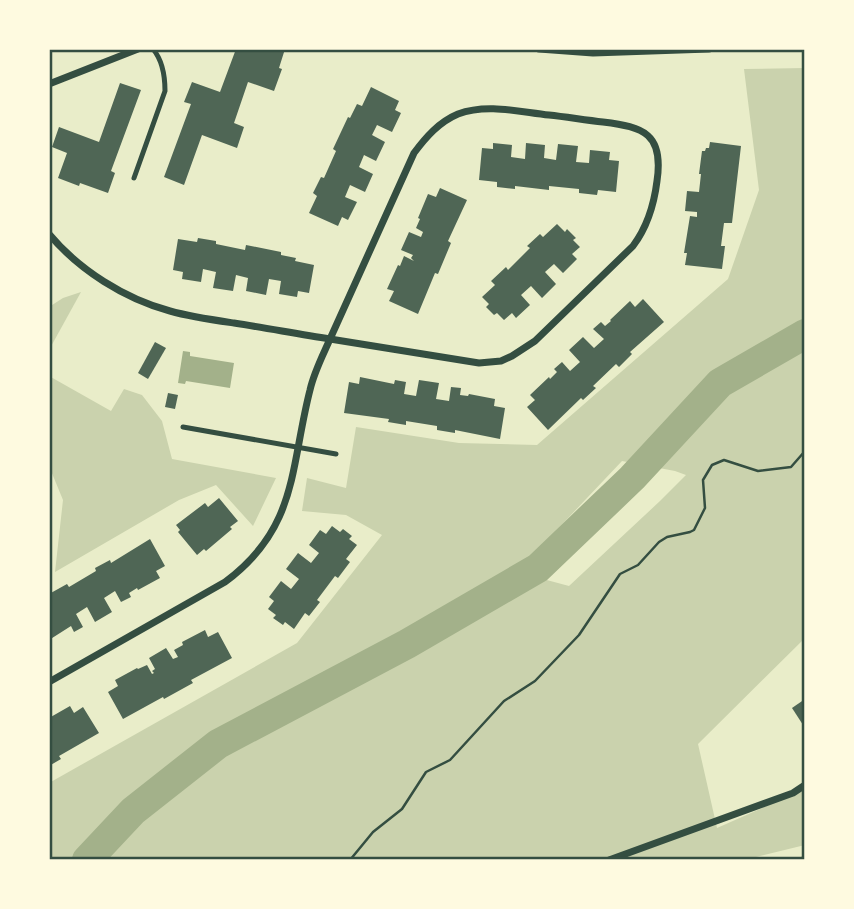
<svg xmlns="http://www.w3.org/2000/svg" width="854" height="909" font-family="'Noto Serif',serif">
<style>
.green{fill:#cad2ad;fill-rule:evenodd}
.water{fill:#a3b18a}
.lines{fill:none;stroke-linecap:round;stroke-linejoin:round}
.river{stroke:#a3b18a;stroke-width:30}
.building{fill:#4f6655}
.path{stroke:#344e41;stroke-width:2.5}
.service{stroke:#344e41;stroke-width:5}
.minor{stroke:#344e41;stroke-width:7}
.rail{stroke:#7c8e77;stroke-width:5}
.neatline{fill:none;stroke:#344e41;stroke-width:2.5}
</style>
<rect width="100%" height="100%" fill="#e9edc9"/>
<g class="green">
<path d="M805,68V638L698,744L717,828L805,789V845L744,860H49V783L297,643L382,535L346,515L302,511L307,478L346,488L356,427L459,443L537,445L728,279L759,190L744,69ZM622,461L675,471L686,475L660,501L569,586L517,572Z"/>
<polygon points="81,292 49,350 49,307 63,298"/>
<polygon points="49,376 111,411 124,389 142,395 162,421 172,459 276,478 253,526 216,485 179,500 55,572 63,500 49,466"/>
</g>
<polygon class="water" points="183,351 190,352 190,356 234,363 230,388 186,381 185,384 178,383"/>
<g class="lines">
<polyline class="river" points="87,860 133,811 218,744 407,644 538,568 632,478 720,383 805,334"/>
</g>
<g class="building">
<polygon points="236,49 285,49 279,68 282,69 274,91 248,82 234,123 244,127 237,148 202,135 184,185 164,177 191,104 184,102 192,82 220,92"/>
<polygon points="120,83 141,90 111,171 115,173 108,193 80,183 79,186 58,178 67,153 52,147 59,127 99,142"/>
<polygon points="371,87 399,101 395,110 401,113 392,132 377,125 372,135 385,142 376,161 364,155 359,167 373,174 365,192 350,185 345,197 357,202 348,220 342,217 338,226 309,213 317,196 313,193 321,177 324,178 336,151 333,149 348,117 350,118 357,104 362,106"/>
<polygon points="710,142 741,146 732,223 724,223 721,246 725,246 722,269 685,265 687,253 684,253 690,216 697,217 697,212 685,211 687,191 699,192 701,174 699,174 702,151 705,151 706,148 709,148"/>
<polygon points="493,143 512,145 511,157 525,159 526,143 545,145 544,158 556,160 558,144 578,146 576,162 589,163 590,150 610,152 609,160 619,161 616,192 598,190 597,195 579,193 579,189 549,186 549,190 515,186 515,189 497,187 497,182 479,180 482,148 493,149"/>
<polygon points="440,188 467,200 448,241 451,243 438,274 435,273 418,314 389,301 394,291 387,289 398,265 400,266 404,256 414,261 411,258 413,255 401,250 409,232 421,237 423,232 416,228 420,219 418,218 428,194 436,197"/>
<polygon points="557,224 565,232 567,229 576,238 573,240 580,247 572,254 577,259 563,273 554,264 545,272 556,284 542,298 531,286 521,295 530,305 516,318 512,313 504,320 497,313 494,315 486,307 489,304 482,297 495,285 491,281 506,267 508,270 530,248 527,246 540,234 543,237"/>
<polygon points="198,238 216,241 216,244 245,250 246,245 281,252 281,255 296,258 295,261 314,265 309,293 298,291 297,297 279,294 281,281 269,279 266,295 246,291 248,278 236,275 233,291 213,288 216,272 203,269 201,282 182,279 183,272 173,270 178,239 197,242"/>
<polygon points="643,299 664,322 630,352 632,354 619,367 616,364 593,386 596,388 583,400 581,398 548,430 527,407 535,400 530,395 549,377 550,379 557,372 554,369 562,362 570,371 580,362 569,350 583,337 594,348 604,339 593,329 601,322 605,326 611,321 610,320 630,301 635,307"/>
<polygon points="155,342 166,348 148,379 138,373"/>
<polygon points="360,377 394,384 395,380 406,382 404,394 416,396 419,380 439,383 436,399 449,401 451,387 461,388 460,395 468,396 469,394 495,399 494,406 505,408 500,439 455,430 455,433 437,430 437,426 406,421 406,425 388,422 389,419 344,413 349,382 359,384"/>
<polygon points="168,393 178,395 175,409 165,407"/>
<polygon points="219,498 238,521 230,527 232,529 206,551 204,549 197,555 178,532 180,530 176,525 205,503 208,507"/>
<polygon points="332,526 340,532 343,529 352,536 349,539 357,545 346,559 350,562 338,578 335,576 317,600 320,602 309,616 305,613 294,629 285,622 283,625 273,618 276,615 268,609 274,601 269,597 281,581 291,589 299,579 286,569 298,553 311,563 319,553 309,545 320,530 326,534"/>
<polygon points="150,539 165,566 156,571 160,578 138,590 137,588 129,593 131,597 121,602 115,591 104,598 112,612 95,622 87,607 76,614 83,627 74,632 71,626 49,640 49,594 67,584 69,587 96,571 95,568 110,560 111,563"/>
<polygon points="205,630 208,637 218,632 232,658 191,680 193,683 164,699 163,697 123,719 108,692 118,686 115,680 137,668 138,669 147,665 152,674 154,673 152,671 155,669 149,658 166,648 173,659 178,657 174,650 183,645 182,642"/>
<polygon points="805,699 805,728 792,708"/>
<polygon points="70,706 74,713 83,707 99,733 59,756 61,759 49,766 49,718"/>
</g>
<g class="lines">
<polyline class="path" points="350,860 373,832 402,809 426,772 450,760 504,701 535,681 579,635 620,574 638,565 659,542 667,537 690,532 694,530 705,508 703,480 712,465 724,460 758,471 791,467 805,451"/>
<g class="service">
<path d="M134,178L165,91C165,76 163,61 153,49"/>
<polyline points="183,427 336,454"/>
</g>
<g class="minor">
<polyline points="539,49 593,53 709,49"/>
<polyline points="49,84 138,49"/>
<path d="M49,234C79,270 125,299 170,311C191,317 213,320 234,323C266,328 298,334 330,339L479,363L501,361L512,356L535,341L633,246C648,226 654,205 657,181C664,134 644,127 603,122C585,120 567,117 549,115C520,112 487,103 458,114C439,122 426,137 414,153L330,339C323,355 314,372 310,390C290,468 298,528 225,582L49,682"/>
<polyline points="609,860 793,793 805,785"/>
</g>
<polyline class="rail" points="800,860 805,858"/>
</g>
<rect width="854" height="909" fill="none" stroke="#fefae0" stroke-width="102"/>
<rect x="51" y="51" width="752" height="807" class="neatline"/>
</svg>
